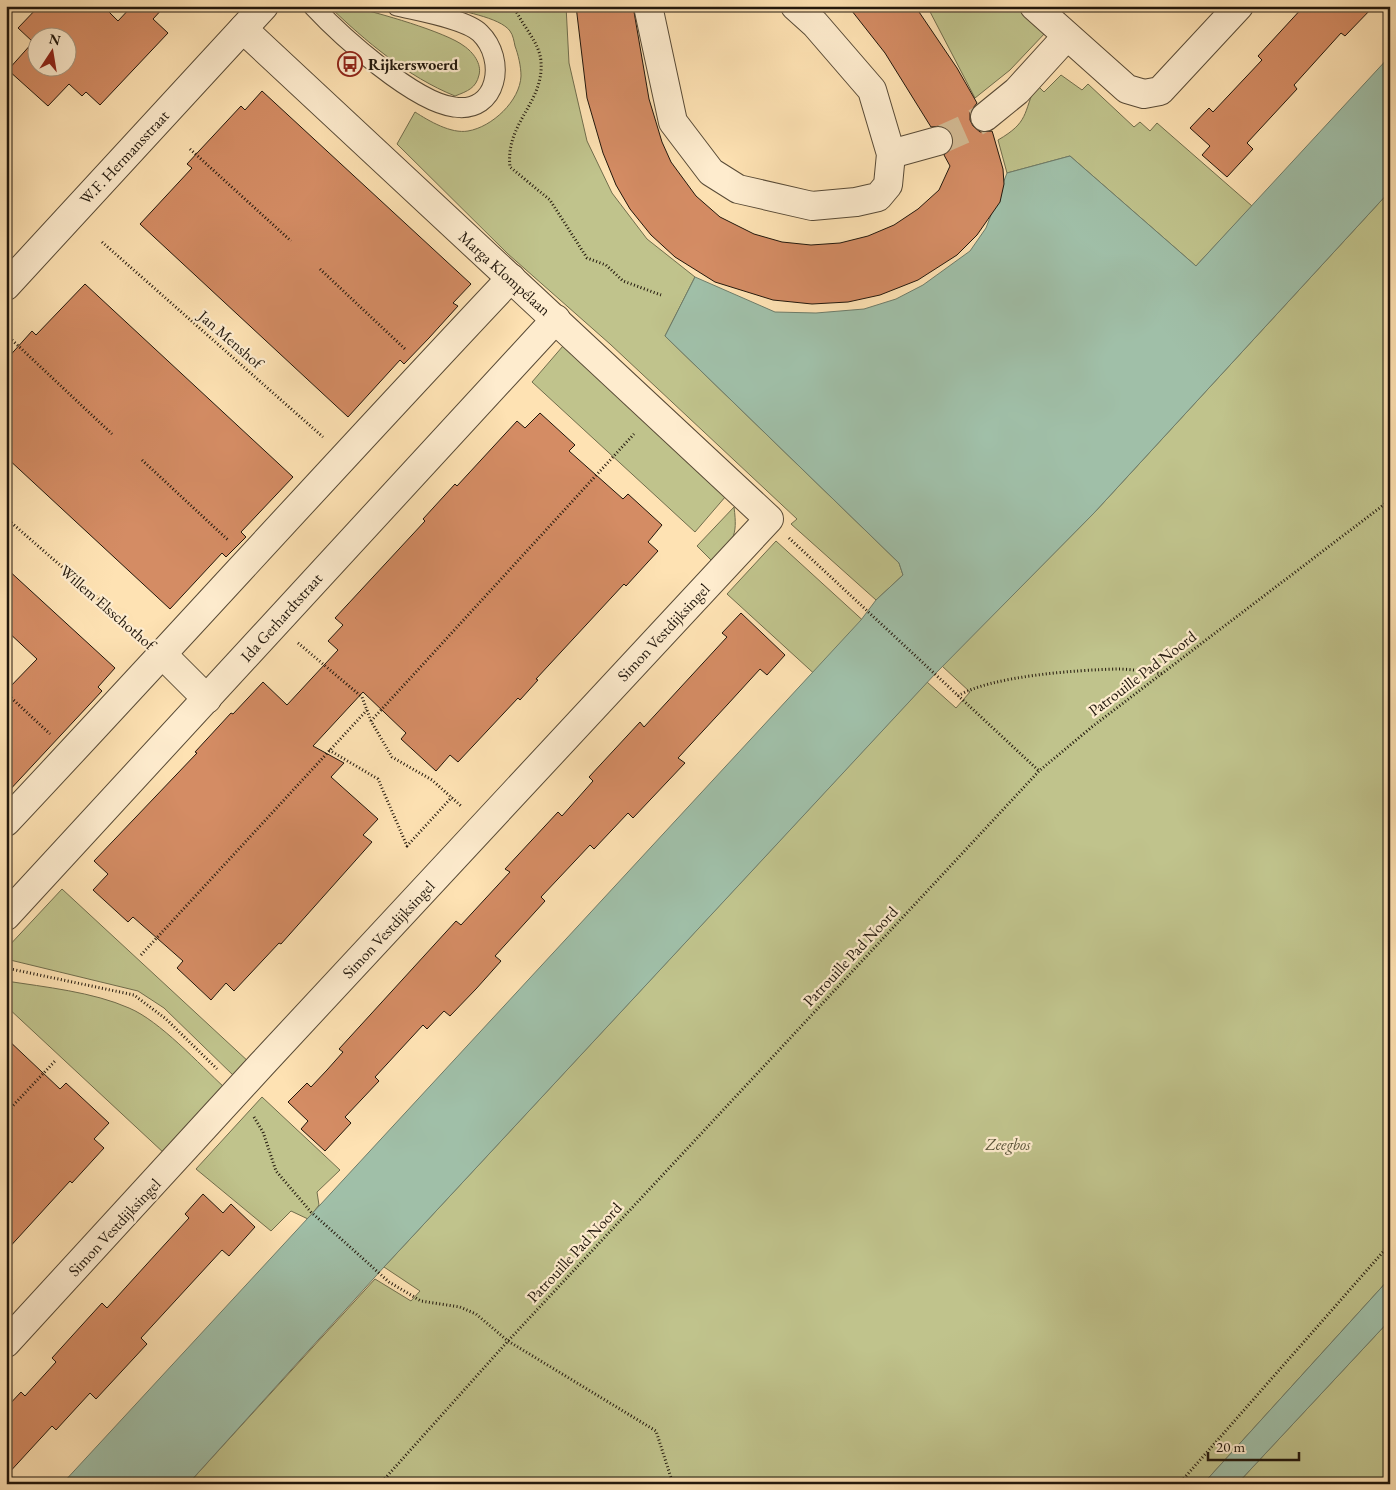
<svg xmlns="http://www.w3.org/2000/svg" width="1396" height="1490" font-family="'EB Garamond',serif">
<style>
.green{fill:#c0c38c;stroke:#706d4c}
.water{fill:#a0bfa8;stroke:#6d7c6a}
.building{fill:#d48c64;stroke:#21170c;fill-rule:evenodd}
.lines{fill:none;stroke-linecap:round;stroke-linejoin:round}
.minor-tunnel{stroke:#d2b992;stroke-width:28;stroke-dasharray:28 14;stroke-linecap:butt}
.service-casing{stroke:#584a36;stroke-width:21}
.minor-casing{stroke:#584a36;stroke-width:30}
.path{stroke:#21170c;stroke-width:3;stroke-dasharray:1 2.5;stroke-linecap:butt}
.service{stroke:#feecce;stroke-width:19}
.minor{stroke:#feecce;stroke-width:28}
.labels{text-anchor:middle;stroke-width:4.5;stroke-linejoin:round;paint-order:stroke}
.poi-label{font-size:16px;font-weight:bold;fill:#21170c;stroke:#feecce;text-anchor:start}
.street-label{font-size:16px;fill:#21170c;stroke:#feecce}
.park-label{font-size:16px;font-style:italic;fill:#595339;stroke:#feecce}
</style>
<rect width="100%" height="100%" fill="#fee2b3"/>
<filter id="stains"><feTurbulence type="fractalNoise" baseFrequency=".004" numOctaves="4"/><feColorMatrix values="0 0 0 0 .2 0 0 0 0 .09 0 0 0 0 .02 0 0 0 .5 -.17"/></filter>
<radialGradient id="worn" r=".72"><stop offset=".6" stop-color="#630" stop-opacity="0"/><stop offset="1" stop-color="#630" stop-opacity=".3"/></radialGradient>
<g class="green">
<path d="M329,6C336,6 345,5 352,7C376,12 446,32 464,46C473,52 482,64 479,75C476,88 468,91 455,96C408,77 365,41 329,6Z"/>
<path d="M442,6H566L569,63L587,141L612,193L647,239L695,277L665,336L899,563L903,575L876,600L791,524L797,519L610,344L508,254L397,144L415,112C429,121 451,134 468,131C492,127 520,101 521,76C521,66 518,54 515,46C514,41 513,35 510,31C500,17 459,11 442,6Z"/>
<polygon points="927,6 1018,6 1046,32 1010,70 975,98"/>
<path d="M1061,75L1082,90L1088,84L1134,127L1140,122L1150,131L1157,123L1252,206L1196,266L1070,156L1007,173L998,140C1029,122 1023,114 1036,84L1044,92Z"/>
<polygon points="1390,191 1390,1278 1203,1484 188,1484 375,1279 411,1301 420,1291 384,1267 927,682 956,708 970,692 942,666 1094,513"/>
<polygon points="563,346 726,496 695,532 532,382"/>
<path d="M734,507C738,538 733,540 713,562L697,546Z"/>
<polygon points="776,541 869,626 820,679 727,594"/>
<polygon points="62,889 250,1063 235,1077 164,1008 138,991 6,959 6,949"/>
<path d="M6,981C45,987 93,992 129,1008C160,1021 199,1064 225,1088L165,1154L6,1006Z"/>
<polygon points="262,1097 340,1170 317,1192 319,1205 308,1219 291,1211 271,1231 196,1169"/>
<polygon points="1390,1320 1390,1484 1237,1484"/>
</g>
<g class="water">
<polygon points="1390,56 1390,191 1094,513 935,674 384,1267 188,1484 62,1484 861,620 876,600 903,575 899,563 665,336 695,277 775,312 816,313 864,309 896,299 923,285 970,251 986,228 1007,173 1070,156 1196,266"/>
<polygon points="1390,1278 1390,1320 1237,1484 1203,1484"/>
</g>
<g class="building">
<path d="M39,6H103L118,21L132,6H165L153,19L168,33L100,105L86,92L82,96L69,84L48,106L8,70L33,42L18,28ZM38,38H68V68H38Z"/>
<polygon points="576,6 633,6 649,99 662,142 671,162 696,196 720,217 754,234 782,242 811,245 840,243 868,236 894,225 918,209 939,190 950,166 944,155 953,144 953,137 949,130 941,126 931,127 885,53 848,6 915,6 957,68 977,103 970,112 970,120 973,126 980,132 992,131 993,134 1003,169 1004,184 1000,202 977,235 957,255 918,280 880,295 848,302 812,304 773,300 715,282 675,257 651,235 630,209 616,185 603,153 587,98"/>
<polygon points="1304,6 1374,6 1345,36 1341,33 1294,85 1297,89 1247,143 1253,149 1227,177 1202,155 1210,146 1190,128 1209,108 1213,112 1262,60 1258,56"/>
<polygon points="262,91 471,284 453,303 458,306 429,338 404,364 400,360 348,417 140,224 192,168 187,164 199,151 241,106 245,110"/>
<polygon points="85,284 293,477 241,532 246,537 226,557 222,553 170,609 6,457 6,360 32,331 36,335"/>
<polygon points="540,413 575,445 569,451 623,499 628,494 662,525 648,542 658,551 626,586 624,584 536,679 538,680 520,700 518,698 458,762 450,755 436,771 401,739 406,733 363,692 313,746 344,763 331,777 378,819 363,835 372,842 281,944 279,943 234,991 226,983 211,1000 177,968 183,961 133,917 128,922 93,890 108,874 94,861 197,753 195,752 231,713 233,714 263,682 287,705 338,650 328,641 343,625 335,618 425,521 423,519 455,484 457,486 517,421 525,428"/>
<polygon points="6,568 115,668 98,687 102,691 6,794 6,691 37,659 6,630"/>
<polygon points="741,613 785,655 767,675 760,669 728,704 678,758 685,763 633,818 628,813 594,849 590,845 574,862 541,897 545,901 495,956 501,961 476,989 450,1016 444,1011 427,1029 423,1025 375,1077 379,1081 345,1117 351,1123 325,1151 301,1129 308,1121 288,1102 307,1083 311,1087 327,1070 343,1052 339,1049 456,921 461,925 510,872 505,869 558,812 562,816 593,781 589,777 640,722 644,727 727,637 722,633"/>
<polygon points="6,1038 60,1089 66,1083 109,1123 94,1139 104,1148 72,1183 70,1181 6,1251"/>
<polygon points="203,1194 223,1213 231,1204 255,1227 229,1256 222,1250 141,1338 147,1344 96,1399 90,1393 56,1430 52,1426 6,1476 6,1408 21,1392 25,1396 56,1362 52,1358 102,1303 107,1308 156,1254 189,1218 185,1214"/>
</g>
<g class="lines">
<polyline class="minor-tunnel" points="938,141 965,129 985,117"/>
<defs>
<path id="service" d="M313,6C341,36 414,102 454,107C498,114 507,59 480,33C466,19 417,11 397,6"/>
<g id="minor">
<polyline points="648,6 673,122 711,172 738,189 812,206 856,202 878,197 888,185 891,154 872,90 815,24 795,6"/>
<polyline points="1034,6 1127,89 1144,94 1160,91 1239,6"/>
<polyline points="985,117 1017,91 1067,36"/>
<polyline points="891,154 938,141"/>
<polyline points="6,286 264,6"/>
<polyline points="163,655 207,699"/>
<path d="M6,822C175,642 341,458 511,278"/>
<polyline points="6,916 556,319"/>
<polyline points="6,1343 262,1064 769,519 243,29"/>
</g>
</defs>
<use href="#service" class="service-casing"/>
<use href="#minor" class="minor-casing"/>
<g class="path">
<path d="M514,6C521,25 540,42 541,62C544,103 505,123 510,167L550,200L587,258L606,265L623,281L661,295"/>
<polyline points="190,149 291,241"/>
<polyline points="102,242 323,437"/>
<polyline points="320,269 405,349"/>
<polyline points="12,340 112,434"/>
<polyline points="142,460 228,540"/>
<polyline points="6,518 140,635"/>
<polyline points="789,538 1039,771"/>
<polyline points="298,643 362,697 371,721 392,757 432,780 461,806"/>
<polyline points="6,693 50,734"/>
<path d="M958,696C990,676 1077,670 1117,669C1132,669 1148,672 1163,674"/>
<polyline points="371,721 634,434"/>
<polyline points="329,750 378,779 407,846 452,797"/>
<polyline points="141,955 367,710"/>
<polyline points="6,968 134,995 166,1019 217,1069"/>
<polyline points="6,1113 56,1060"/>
<polyline points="254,1117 263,1132 276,1171 311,1212 389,1282 421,1301 460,1307 476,1314 508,1341 656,1431 673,1484"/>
<polyline points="380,1484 508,1341 1039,771 1093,726 1390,500"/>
<polyline points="1179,1484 1390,1244"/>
</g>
<use href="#service" class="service"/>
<use href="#minor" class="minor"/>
</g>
<defs>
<symbol id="bus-ring" viewBox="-11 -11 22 22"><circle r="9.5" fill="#feecce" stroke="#8f2418" stroke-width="1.5"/><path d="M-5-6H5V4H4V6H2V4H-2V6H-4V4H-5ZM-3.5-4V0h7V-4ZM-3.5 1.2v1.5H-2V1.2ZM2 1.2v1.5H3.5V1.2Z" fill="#8f2418"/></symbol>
</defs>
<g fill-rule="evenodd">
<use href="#bus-ring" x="336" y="50" width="28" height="28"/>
</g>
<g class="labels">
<g class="poi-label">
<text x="368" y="70">Rijkerswoerd</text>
</g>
<g class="street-label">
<text transform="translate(124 157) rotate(-47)" y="6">W.F. Hermansstraat</text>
<text transform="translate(505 273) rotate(42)" y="6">Marga Klompélaan</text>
<text transform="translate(231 339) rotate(41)" y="6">Jan Menshof</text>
<text transform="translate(108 607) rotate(41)" y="6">Willem Elsschothof</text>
<text transform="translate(281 617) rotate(-48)" y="6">Ida Gerhardtstraat</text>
<text transform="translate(663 632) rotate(-47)" y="6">Simon Vestdijksingel</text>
<text transform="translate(1142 673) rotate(-37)" y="6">Patrouille Pad Noord</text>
<text transform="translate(388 929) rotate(-47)" y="6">Simon Vestdijksingel</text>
<text transform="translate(850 956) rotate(-47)" y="6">Patrouille Pad Noord</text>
<text transform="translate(114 1227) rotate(-47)" y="6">Simon Vestdijksingel</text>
<text transform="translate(574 1252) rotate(-47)" y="6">Patrouille Pad Noord</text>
</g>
<g class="park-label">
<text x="1008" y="1150">Zeegbos</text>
</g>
</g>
<rect width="1396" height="1490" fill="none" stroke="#fee2b3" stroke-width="25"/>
<rect x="8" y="8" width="1381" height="1475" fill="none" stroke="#21170c" stroke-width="2.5"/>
<rect x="12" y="12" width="1371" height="1465" fill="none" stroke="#21170c"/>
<g transform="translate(52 52) rotate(12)"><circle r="24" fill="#feecce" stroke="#a69780"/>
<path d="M0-4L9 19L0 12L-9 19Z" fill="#8f2418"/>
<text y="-8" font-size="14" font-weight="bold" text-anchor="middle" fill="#21170c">N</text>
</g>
<path d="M1208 1452v8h91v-8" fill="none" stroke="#21170c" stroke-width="2.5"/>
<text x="1216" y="1452" font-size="15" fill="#21170c" stroke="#feecce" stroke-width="4" paint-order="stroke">20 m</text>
<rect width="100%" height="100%" filter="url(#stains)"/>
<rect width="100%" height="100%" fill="url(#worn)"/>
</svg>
